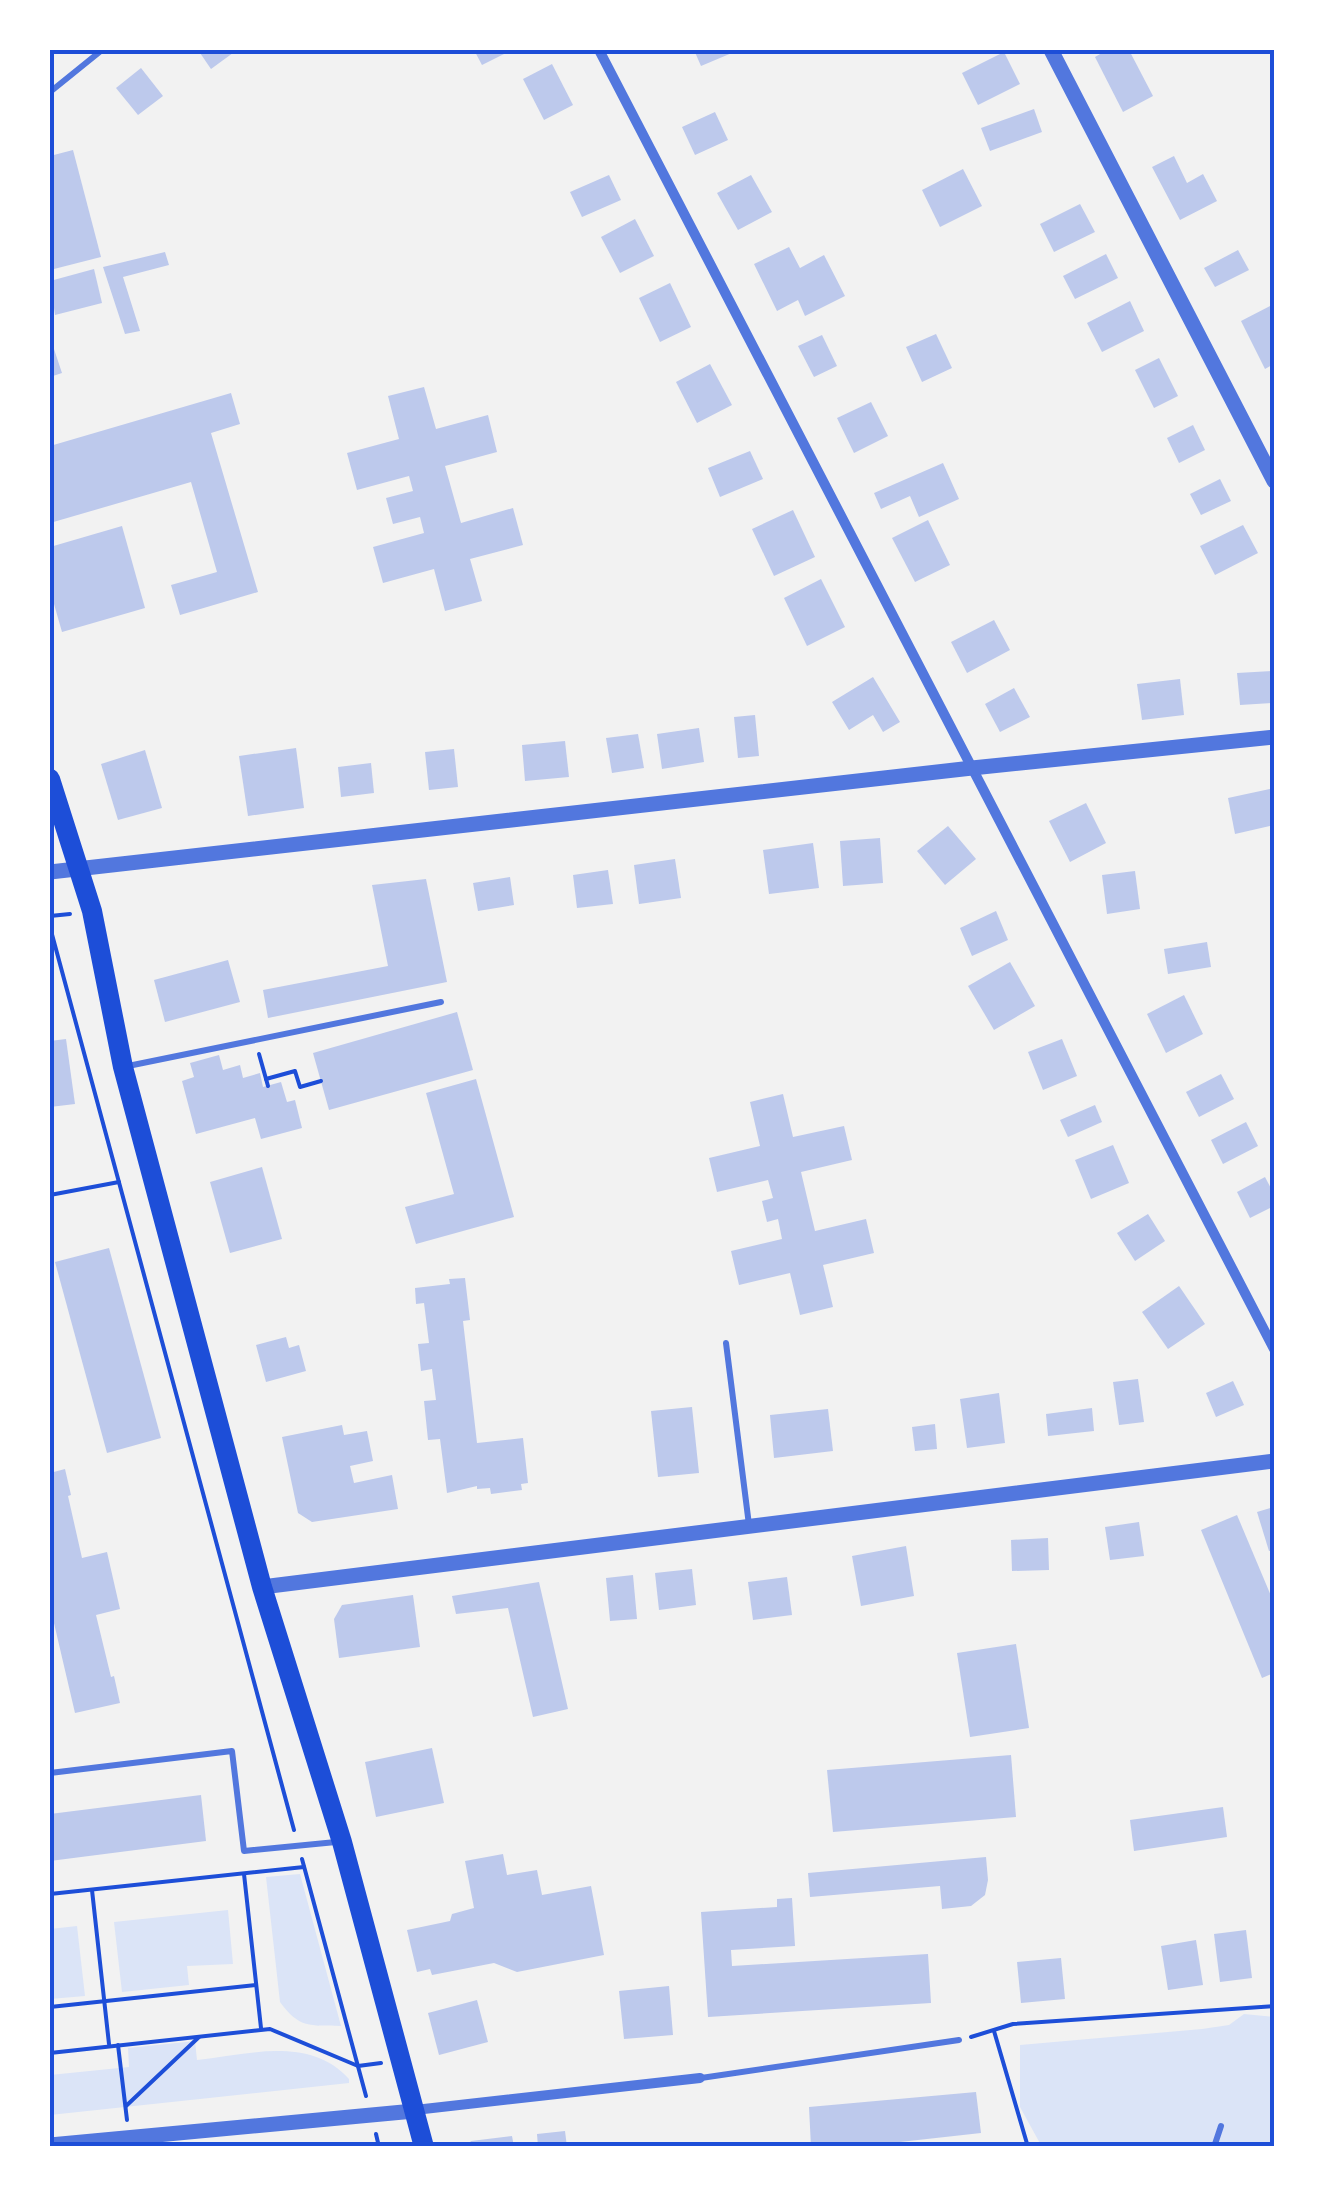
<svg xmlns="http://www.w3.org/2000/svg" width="1324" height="2197" font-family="Lato,sans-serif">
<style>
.green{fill:#dbe4f7}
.building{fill:#bdc9ec}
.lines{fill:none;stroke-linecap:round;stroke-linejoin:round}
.path{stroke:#1d4ed8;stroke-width:4}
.service{stroke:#5277de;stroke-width:6}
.minor{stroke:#5277de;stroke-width:10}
.tertiary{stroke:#5277de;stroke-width:15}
.primary{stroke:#1d4ed8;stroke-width:20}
.neatline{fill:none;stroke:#1d4ed8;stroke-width:4}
</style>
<rect width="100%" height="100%" fill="#f2f2f2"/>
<g class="green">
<path d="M300,1874L341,2026C309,2025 300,2029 280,2002L266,1877Z"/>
<polygon points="228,1910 233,1964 187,1966 189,1985 122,1992 114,1922"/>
<polygon points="77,1926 85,1996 50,1999 50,1929"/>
<polygon points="1244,2014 1274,2017 1274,2147 1042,2147 1020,2107 1020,2045 1202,2029 1229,2025"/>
<path d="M195,2041L197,2060C249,2054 310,2036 349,2079V2083L50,2115V2075L129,2067L128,2048Z"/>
</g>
<g class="building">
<polygon points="198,50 237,50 211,69"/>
<polygon points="474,50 512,50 482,65"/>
<polygon points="694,50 739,50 701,66"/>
<polygon points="1107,50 1129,50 1153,96 1123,112 1095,57"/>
<polygon points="1004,52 1020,84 978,105 962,73"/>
<polygon points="552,64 573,105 544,120 523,79"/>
<polygon points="141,68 163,96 138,115 116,88"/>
<polygon points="1034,109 1042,132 990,151 981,128"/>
<polygon points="715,112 728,140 695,155 682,127"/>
<polygon points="73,150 101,257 50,270 50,156"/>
<polygon points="1174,156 1187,183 1203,174 1217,201 1180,220 1152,167"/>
<polygon points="963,169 982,206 940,227 922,190"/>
<polygon points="609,175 621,200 582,217 570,192"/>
<polygon points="751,175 772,212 738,230 717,193"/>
<polygon points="1080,204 1095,232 1054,252 1040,224"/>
<polygon points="635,219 654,256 620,273 601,237"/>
<polygon points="789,247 800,268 824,255 845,296 805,316 798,300 777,311 754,264"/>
<polygon points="1238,250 1249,270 1215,287 1204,268"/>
<polygon points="165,252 169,265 123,277 140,331 125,334 103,267"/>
<polygon points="1106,254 1118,278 1075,299 1063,276"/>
<polygon points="94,269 102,303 55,315 50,281"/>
<polygon points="670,283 691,327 660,342 639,298"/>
<polygon points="1130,301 1144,331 1102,352 1087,323"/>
<polygon points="1274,304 1274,364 1265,369 1241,321"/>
<polygon points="936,334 952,368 922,382 906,347"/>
<polygon points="822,335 837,366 814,377 798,346"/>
<polygon points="50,337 62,373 50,377"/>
<polygon points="1159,358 1178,396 1154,408 1135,370"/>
<polygon points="710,364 732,405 697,423 676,382"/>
<polygon points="424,387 436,429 488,415 497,452 445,466 461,523 513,508 523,545 470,559 482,601 445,611 434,569 383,583 373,547 424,533 420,517 393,524 386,498 413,491 409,476 357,490 347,453 399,439 388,396"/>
<polygon points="231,393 240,424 211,433 258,592 180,615 171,585 217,572 191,482 50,523 50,446"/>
<polygon points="871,402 888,436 854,453 837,418"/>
<polygon points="1193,425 1205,450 1179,463 1167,438"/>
<polygon points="750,451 763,479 720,497 708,468"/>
<polygon points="943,463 959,499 919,517 910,496 881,509 874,493"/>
<polygon points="1220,479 1231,501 1201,515 1190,494"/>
<polygon points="793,510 815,557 774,576 752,529"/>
<polygon points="928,520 950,565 915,582 892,538"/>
<polygon points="1243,525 1258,553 1215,575 1200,546"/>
<polygon points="122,526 145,608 62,632 50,590 50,547"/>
<polygon points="821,579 845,627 807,646 784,598"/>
<polygon points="994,620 1010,650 967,673 951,642"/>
<polygon points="1274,671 1274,703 1240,705 1237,673"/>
<polygon points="873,677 900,722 883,732 873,715 849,730 832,702"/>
<polygon points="1180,679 1184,715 1142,720 1137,684"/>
<polygon points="1014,688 1030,717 1000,732 985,704"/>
<polygon points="755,715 759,756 738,758 734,717"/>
<polygon points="699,728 704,762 662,769 657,734"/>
<polygon points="638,734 644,768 612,773 606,738"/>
<polygon points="565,741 569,777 525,781 522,745"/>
<polygon points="296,748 304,808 248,816 239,756"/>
<polygon points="454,749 458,787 429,790 425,752"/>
<polygon points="145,750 162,808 118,820 101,764"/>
<polygon points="371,763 374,793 341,797 338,767"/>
<polygon points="1274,788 1274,825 1235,834 1228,798"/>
<polygon points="1086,803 1106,843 1070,862 1049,821"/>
<polygon points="948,826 976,859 945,885 917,851"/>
<polygon points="880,838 883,883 843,886 840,841"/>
<polygon points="813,843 819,888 769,894 763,850"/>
<polygon points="675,859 681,898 639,904 634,865"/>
<polygon points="608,870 613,904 577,908 573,875"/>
<polygon points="1135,871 1140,909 1107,914 1102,875"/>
<polygon points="510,877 514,905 478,911 473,883"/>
<polygon points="426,879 447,982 268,1018 263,990 388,966 372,885"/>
<polygon points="996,911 1008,940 972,956 960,928"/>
<polygon points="1207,942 1211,967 1168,974 1164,949"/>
<polygon points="228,960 240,1002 165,1022 154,980"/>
<polygon points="1010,962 1035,1006 994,1030 968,986"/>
<polygon points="1184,995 1203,1034 1166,1053 1147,1014"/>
<polygon points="457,1012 473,1070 329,1110 313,1053"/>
<polygon points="66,1039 75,1104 50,1107 50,1041"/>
<polygon points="1062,1039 1077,1076 1043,1090 1028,1052"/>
<polygon points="219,1055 223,1070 240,1065 243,1078 260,1073 263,1087 281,1082 287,1102 295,1100 302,1128 261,1139 255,1118 196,1134 182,1081 194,1077 190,1063"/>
<polygon points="1221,1074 1234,1099 1199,1117 1186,1092"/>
<polygon points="476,1079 514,1217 416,1244 405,1207 454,1194 426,1093"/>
<polygon points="783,1094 793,1137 844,1126 852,1160 801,1172 815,1231 866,1219 874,1253 823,1265 833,1307 800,1315 790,1273 739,1285 731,1251 782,1239 778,1219 767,1222 762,1201 773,1198 768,1180 717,1192 709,1158 760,1146 750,1102"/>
<polygon points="1095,1105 1102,1122 1068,1137 1060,1120"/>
<polygon points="1246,1122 1258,1146 1223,1164 1211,1140"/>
<polygon points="1113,1145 1129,1183 1091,1199 1075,1160"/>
<polygon points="262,1167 282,1239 230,1253 210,1182"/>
<polygon points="1265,1177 1274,1194 1274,1206 1250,1218 1237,1192"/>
<polygon points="1148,1214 1165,1241 1135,1261 1117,1233"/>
<polygon points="109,1248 161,1438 107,1453 55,1262"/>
<polygon points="465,1278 470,1320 463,1321 477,1443 523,1438 528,1483 521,1484 522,1490 491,1494 490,1488 477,1489 477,1486 447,1493 440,1439 428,1440 424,1401 436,1400 432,1369 421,1371 418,1344 429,1343 424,1303 416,1304 415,1288 450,1284 449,1279"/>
<polygon points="1179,1286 1205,1324 1168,1349 1142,1312"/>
<polygon points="286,1337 289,1348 299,1345 306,1371 266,1382 256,1345"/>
<polygon points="1138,1379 1144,1422 1119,1425 1113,1382"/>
<polygon points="1233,1381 1244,1405 1216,1417 1206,1393"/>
<polygon points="999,1393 1005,1443 967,1448 960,1399"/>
<polygon points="692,1407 699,1473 658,1477 651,1411"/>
<polygon points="1092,1408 1094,1431 1048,1436 1046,1414"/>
<polygon points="828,1409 833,1451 774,1458 770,1415"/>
<polygon points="935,1424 937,1449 915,1451 912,1427"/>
<polygon points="342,1425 344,1435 367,1431 373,1461 350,1466 354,1483 392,1475 398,1509 312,1522 298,1513 282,1437"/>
<polygon points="65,1469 71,1495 68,1496 82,1558 107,1552 120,1609 96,1615 111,1677 114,1676 120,1703 75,1713 50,1606 50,1473"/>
<polygon points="1274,1507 1274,1550 1269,1551 1257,1512"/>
<polygon points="1237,1515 1274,1603 1274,1673 1262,1678 1201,1530"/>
<polygon points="1139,1522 1144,1556 1110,1560 1105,1527"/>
<polygon points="1048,1538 1049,1570 1012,1571 1011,1540"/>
<polygon points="906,1546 914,1596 861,1606 852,1556"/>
<polygon points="692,1569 696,1605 659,1610 655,1573"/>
<polygon points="633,1575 637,1619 610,1621 606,1578"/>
<polygon points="787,1577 792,1615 753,1620 748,1582"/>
<polygon points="539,1582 568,1709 533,1717 508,1608 456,1614 452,1596"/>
<polygon points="413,1595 420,1647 339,1658 334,1619 342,1605"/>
<polygon points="1016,1644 1029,1728 970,1737 957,1653"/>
<polygon points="432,1748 444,1803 376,1817 365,1762"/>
<polygon points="1011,1755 1016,1817 833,1832 827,1770"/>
<polygon points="201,1795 206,1841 50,1861 50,1814"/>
<polygon points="1223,1807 1227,1837 1134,1851 1130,1820"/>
<polygon points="503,1854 507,1875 537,1870 542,1895 591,1886 604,1955 517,1972 494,1963 432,1975 430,1969 417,1972 407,1930 450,1921 452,1914 474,1908 465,1861"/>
<polygon points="986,1857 988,1880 985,1895 971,1906 942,1909 940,1886 810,1897 808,1873"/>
<polygon points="792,1898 795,1946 731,1950 732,1966 928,1954 931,2003 708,2017 701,1912 777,1907 777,1899"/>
<polygon points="1246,1930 1252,1978 1220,1982 1214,1934"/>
<polygon points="1196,1940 1203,1985 1168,1990 1161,1946"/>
<polygon points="1061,1958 1065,1999 1021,2003 1017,1962"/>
<polygon points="669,1986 673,2035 624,2039 619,1991"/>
<polygon points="477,2000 488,2042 439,2055 428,2013"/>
<polygon points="976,2092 981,2133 891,2143 891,2147 811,2147 809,2107"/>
<polygon points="565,2131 567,2147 538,2147 537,2134"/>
<polygon points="512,2136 514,2147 466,2147 471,2141"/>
</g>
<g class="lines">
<g class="path">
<polyline points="50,916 70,914"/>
<polyline points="50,927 294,1830"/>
<polyline points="259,1054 268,1086"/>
<polyline points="266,1079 295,1071 300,1087 321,1081"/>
<polyline points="50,1195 119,1182"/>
<polyline points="302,1859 366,2096"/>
<polyline points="244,1874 261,2028"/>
<polyline points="92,1890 109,2044"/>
<polyline points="50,1894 304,1867"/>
<polyline points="50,2007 256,1985"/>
<polyline points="994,2031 1028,2147"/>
<polyline points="971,2037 1013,2024 1274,2006"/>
<polyline points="118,2045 127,2120"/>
<polyline points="50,2053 270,2029 358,2066 381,2063"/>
<polyline points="126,2106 199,2037"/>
<polyline points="376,2134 379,2147"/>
</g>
<g class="service">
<polyline points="50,92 102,50"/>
<polyline points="128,1066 441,1002"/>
<polyline points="726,1343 749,1525"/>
<polyline points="50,1773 232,1751 244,1851 336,1842"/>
<polyline points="701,2078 959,2040"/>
<polyline points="1214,2147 1221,2126"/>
</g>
<g class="minor">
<polyline points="599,50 1274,1349"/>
<polyline points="415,2110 700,2078"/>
</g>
<g class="tertiary">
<polyline points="1051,50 1274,481"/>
<polyline points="50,872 972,768 1274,737"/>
<polyline points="262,1587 1274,1461"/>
<polyline points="50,2145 414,2111"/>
</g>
<polyline class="primary" points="50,779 92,911 123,1067 262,1587 342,1842 424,2147"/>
</g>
<rect width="1324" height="2197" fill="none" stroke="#ffffff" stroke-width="105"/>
<rect x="52" y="52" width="1220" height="2092" class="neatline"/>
</svg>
